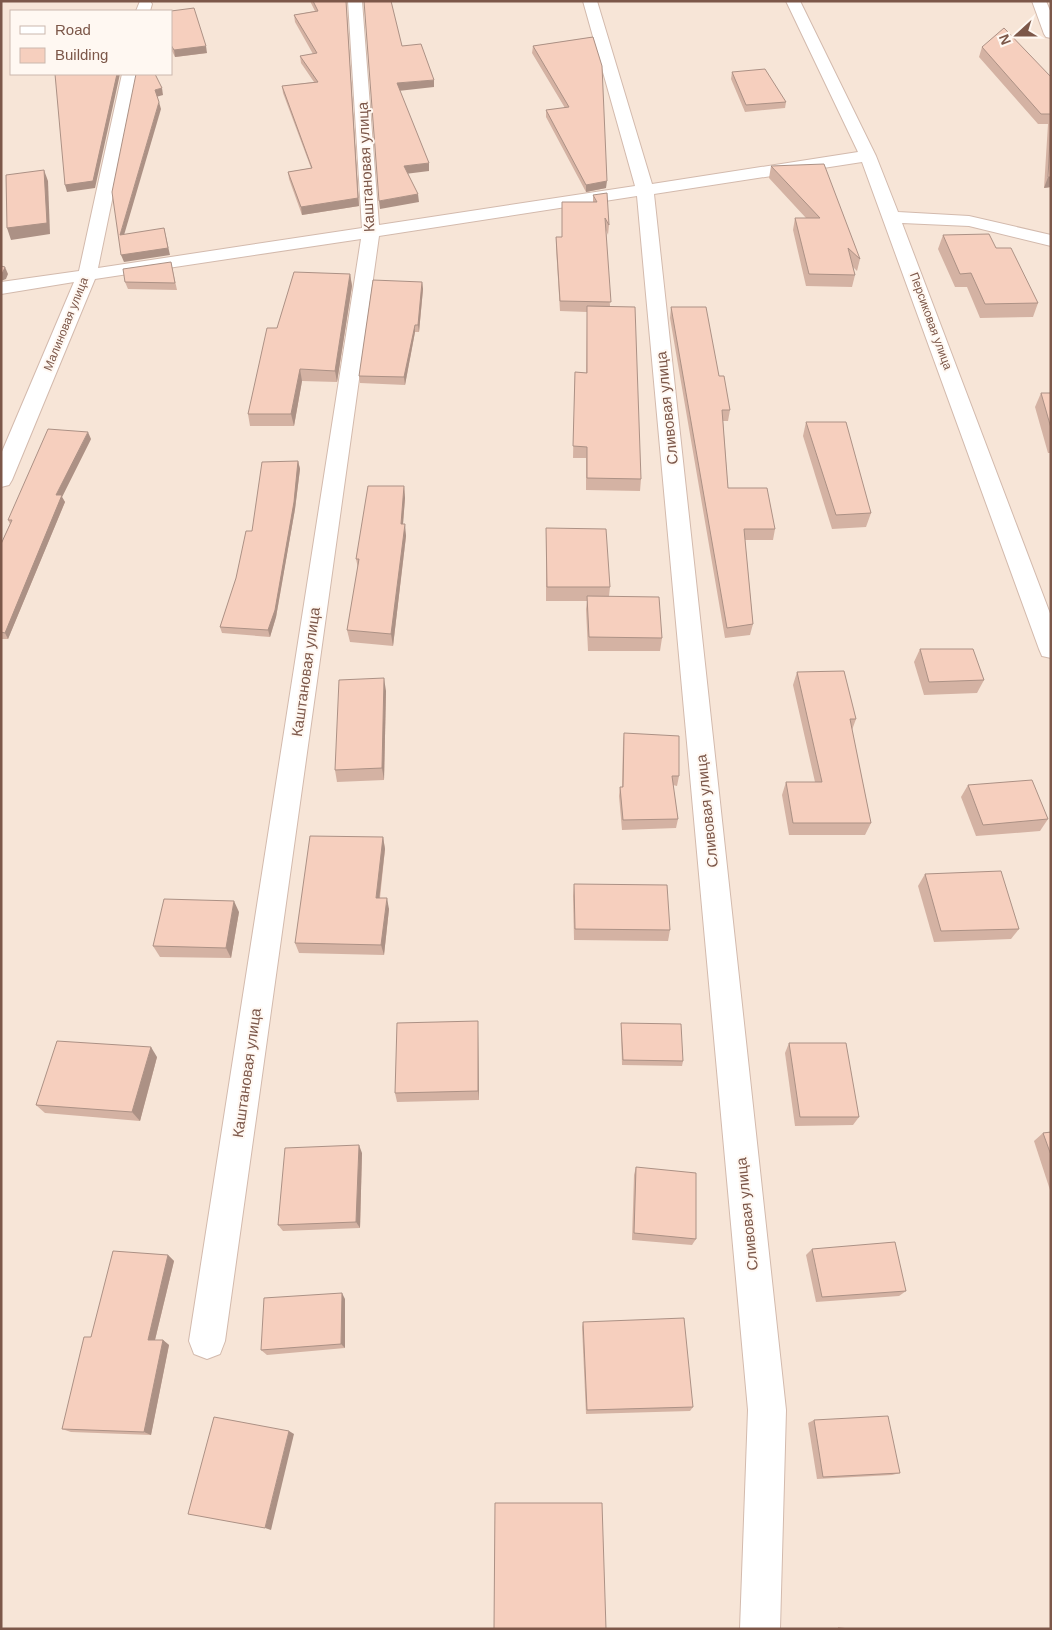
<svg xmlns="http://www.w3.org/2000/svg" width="1052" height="1630" font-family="Arial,sans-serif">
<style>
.residential{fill:#f7e5d7;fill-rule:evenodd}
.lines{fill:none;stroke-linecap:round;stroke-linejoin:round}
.street-casing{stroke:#d3baad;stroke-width:2}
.street{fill:#fff;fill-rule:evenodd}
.wall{fill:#d4b2a3}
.shaded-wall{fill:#ac9185}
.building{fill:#f6cfbe;stroke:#ac9185}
.labels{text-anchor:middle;stroke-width:4;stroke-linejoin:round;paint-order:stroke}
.far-street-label{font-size:12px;fill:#7c5749;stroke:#fff8f2}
.street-label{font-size:15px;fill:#7c5749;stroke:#fff8f2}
</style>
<rect width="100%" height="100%" fill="#fef4e9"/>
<path class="residential" d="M1,1H1051V1629H1ZM11,11H171V74H11Z"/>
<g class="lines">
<defs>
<g id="street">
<polygon points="140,1 150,1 152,4 150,11 136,11"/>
<polygon points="348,1 362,1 379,225 635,186 583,1 597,1 652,184 858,152 786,1 800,1 876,156 898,212 969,216 1051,235 1051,246 969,226 902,223 1051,616 1051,658 1042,656 1039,649 862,162 654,194 786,1410 780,1629 740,1629 748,1410 637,196 379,236 225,1341 220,1354 207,1359 194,1354 189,1341 361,239 95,279 12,480 9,485 1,487 1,454 74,282 1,294 1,282 79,271 122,74 138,74 98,268 362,228"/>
<polygon points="1032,1 1046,1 1051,13 1051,38 1046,37 1044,34"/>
</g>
</defs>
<use href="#street" class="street-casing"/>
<use href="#street" class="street"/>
</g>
<g class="wall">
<polygon points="310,1 346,1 359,206 302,215 289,179 288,172 311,168 283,93 282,86 314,82 301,63 300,56 313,54 295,22 294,15 315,11"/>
<polygon points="171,11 207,53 175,57 171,49"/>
<polygon points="593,37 606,188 586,192 546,117 546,110 565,108 532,53 533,46"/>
<polygon points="982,47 1051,77 1051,187 1044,188 1048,124 1038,124 979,57"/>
<polygon points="732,72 786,102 785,108 745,112 731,79"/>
<polygon points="771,166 860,259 857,271 853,267 855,275 852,287 806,286 793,230 795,218 806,218 769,178"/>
<polygon points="593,195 609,225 608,235 606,230 610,306 641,479 640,491 586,490 586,458 573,458 575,372 586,373 587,312 560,311 556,247 556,237 562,237 593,202"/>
<polygon points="943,235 1038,303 1033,317 980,318 967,287 955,287 938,249"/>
<polygon points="171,262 177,290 128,289 125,282"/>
<polygon points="350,274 352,286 337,382 302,381 294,426 250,426 248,414 277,328"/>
<polygon points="422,282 423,289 419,332 415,332 405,385 360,383 359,376"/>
<polygon points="671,307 719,376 730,410 728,421 723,421 728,488 775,529 773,540 745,540 753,624 750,635 725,638 670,318"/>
<polygon points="1041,393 1051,393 1051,453 1048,453 1035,407"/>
<polygon points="806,422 871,513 866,527 832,529 803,436"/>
<polygon points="91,439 62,497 65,502 8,639 1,639 1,544 10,524 8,520"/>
<polygon points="298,461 300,469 295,509 276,617 270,637 222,633 220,627 252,531"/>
<polygon points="404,486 405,498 403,524 406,536 393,646 350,642 347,630 358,568 356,559"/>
<polygon points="546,528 610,587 609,596 662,638 660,651 588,651 586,609 587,601 546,601"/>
<polygon points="920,649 984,680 977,693 924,695 914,662"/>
<polygon points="797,672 856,719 852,730 871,823 865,835 789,835 782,795 786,782 815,782 793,685"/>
<polygon points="386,691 384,780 337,782 335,770"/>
<polygon points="624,733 679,776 677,786 673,785 678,819 676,828 622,830 619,796 620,787 622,787 623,743"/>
<polygon points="968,785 1048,819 1040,831 976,836 961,797"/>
<polygon points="383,837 385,849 380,898 389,909 384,955 299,953 295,943"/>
<polygon points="925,874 1019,929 1011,939 934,942 918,886"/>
<polygon points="574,884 670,930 668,941 574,940 573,896"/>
<polygon points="239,912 231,958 160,957 153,946"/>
<polygon points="478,1021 478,1031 479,1100 397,1102 395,1093"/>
<polygon points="621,1023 683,1061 682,1066 622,1065 621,1028"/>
<polygon points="789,1043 859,1117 853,1125 795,1126 785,1053"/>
<polygon points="157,1057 140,1121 45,1113 36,1105"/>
<polygon points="1051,1132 1051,1193 1034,1141 1043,1133"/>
<polygon points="362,1153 360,1228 283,1231 278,1225"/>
<polygon points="636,1167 696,1239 692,1245 632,1240 634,1175"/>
<polygon points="812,1249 906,1291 899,1296 816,1302 806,1255"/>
<polygon points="168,1255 174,1261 155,1340 163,1340 169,1345 151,1435 71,1432 62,1429 91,1337"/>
<polygon points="345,1299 345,1348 267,1355 261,1350"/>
<polygon points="583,1322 693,1407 690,1411 586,1414 582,1327"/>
<polygon points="814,1420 900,1473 892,1475 817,1479 808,1423"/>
<polygon points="838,1627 845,1628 850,1629 838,1629"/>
</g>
<g class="shaded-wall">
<polygon points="346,1 359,206 302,215 301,207 358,198"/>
<polygon points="206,46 207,53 175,57 174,50"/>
<polygon points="117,74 120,74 95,188 67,192 65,185"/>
<polygon points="434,80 434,87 398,91 397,83"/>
<polygon points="162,88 163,95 156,97 155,90"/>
<polygon points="159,102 161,109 122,242 120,235"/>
<polygon points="429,163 429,171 405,174 404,166"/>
<polygon points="44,170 48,181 50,234 11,240 7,228"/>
<polygon points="1048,177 1051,177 1051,187 1044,188"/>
<polygon points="607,181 606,188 586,192 586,185"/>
<polygon points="418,194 419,202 380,209 379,201"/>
<polygon points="164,228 170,255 124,262 121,255"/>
<polygon points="5,267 8,274 6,279 1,281 1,273"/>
<polygon points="350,274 352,286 337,382 335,371"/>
<polygon points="422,282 423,289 419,332 418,325"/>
<polygon points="415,325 415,332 405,385 404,377"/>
<polygon points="300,369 302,381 294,426 291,414"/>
<polygon points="88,432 91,439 62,497 65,502 8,639 5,633 56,495"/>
<polygon points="298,461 300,469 295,509 276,617 270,637 268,630"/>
<polygon points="404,486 405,498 402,536 401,524"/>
<polygon points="405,524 406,536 393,646 391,634"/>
<polygon points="384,678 386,691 384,780 382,768"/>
<polygon points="383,837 385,849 378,909 376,898"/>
<polygon points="387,898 389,909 384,955 381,945"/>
<polygon points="234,901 239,912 231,958 226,948"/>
<polygon points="478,1021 478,1031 479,1100 478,1091"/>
<polygon points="151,1047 157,1057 140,1121 132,1112"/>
<polygon points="359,1145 362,1153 360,1228 356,1222"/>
<polygon points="168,1255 174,1261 154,1344 148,1340"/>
<polygon points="342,1293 345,1299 345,1348 341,1344"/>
<polygon points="163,1340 169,1345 151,1435 144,1432"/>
<polygon points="289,1431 294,1434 271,1530 265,1528"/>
</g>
<g class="building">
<polygon points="313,1 346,1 358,198 301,207 288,172 312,168 282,86 318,82 300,56 317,53 294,15 318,11"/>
<polygon points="364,1 391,1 402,46 421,44 434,80 397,83 429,163 404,166 418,194 379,201"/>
<polygon points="194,8 206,46 174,50 171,45 171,11"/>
<polygon points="1004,28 1051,77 1051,114 1041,114 982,47"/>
<polygon points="593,37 602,66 607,181 586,185 546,110 569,107 533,46"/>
<polygon points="765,69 786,102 746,105 732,72"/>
<polygon points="55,74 117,74 93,181 65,185"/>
<polygon points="136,74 155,74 162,88 155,90 159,102 120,235 164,228 168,248 121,255 112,192"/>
<polygon points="1051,121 1051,177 1048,177"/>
<polygon points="824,164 860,259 848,248 855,275 809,274 795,218 820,218 771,166"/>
<polygon points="44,170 47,223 7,228 6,175"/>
<polygon points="607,193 609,225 605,218 611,302 560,301 556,237 562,237 562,202 597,202 593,195"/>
<polygon points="989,234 996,248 1011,248 1038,303 985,304 971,273 960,274 943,235"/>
<polygon points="171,262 175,283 125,282 123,269"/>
<polygon points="1,266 5,267 3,272 1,273"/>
<polygon points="294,272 350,274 335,371 300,369 291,414 248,414 267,328 277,328"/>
<polygon points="373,280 422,282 418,325 415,325 404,377 359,376"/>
<polygon points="587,306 635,307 641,479 587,478 587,447 573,446 575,372 587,373"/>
<polygon points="671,307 706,307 719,376 724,376 730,410 722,410 728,488 767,488 775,529 744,529 753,624 727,628"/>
<polygon points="1041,393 1051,393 1051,428"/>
<polygon points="806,422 846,422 871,513 836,515"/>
<polygon points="48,429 88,432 56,495 62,495 5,633 1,632 1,544 12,520 8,520"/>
<polygon points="298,461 294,502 275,610 268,630 220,627 236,578 246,531 252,531 262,462"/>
<polygon points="368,486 404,486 401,524 405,524 391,634 347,630 359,559 356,559"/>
<polygon points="546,528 606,529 610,587 547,587"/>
<polygon points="587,596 659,597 662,638 589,637"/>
<polygon points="920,649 973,649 984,680 929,682"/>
<polygon points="844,671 856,719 850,719 871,823 793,823 786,782 822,782 797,672"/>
<polygon points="384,678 382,768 335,770 339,680"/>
<polygon points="624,733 679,736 679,776 672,776 678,819 623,820 620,787 623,787"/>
<polygon points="1032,780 1048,819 983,825 968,785"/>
<polygon points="310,836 383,837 376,898 387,898 381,945 295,943"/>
<polygon points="1001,871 1019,929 941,931 925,874"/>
<polygon points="574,884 667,885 670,930 575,929"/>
<polygon points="164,899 234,901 226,948 153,946"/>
<polygon points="478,1021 478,1091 395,1093 397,1023"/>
<polygon points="621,1023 681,1024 683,1061 623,1060"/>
<polygon points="57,1041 151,1047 132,1112 36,1105"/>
<polygon points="789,1043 846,1043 859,1117 800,1117"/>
<polygon points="1051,1132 1051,1155 1043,1133"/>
<polygon points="359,1145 356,1222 278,1225 285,1148"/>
<polygon points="636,1167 696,1173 696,1239 634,1233"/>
<polygon points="895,1242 906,1291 822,1297 812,1249"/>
<polygon points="113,1251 168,1255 148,1340 163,1340 144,1432 62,1429 84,1337 91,1337"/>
<polygon points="342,1293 341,1344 261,1350 264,1298"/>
<polygon points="684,1318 693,1407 587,1410 583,1322"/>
<polygon points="888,1416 900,1473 823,1477 814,1420"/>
<polygon points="214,1417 289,1431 265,1528 188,1514"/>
<polygon points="495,1503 602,1503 606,1629 494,1629"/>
</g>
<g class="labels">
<g class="far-street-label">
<text transform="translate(931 321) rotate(70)" y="4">Персиковая улица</text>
<text transform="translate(66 324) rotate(-68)" y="4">Малиновая улица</text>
</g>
<g class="street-label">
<text transform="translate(366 167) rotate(-93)" y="5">Каштановая улица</text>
<text transform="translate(667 408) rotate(-96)" y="5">Сливовая улица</text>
<text transform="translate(306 672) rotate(-82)" y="5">Каштановая улица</text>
<text transform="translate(707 811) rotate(-96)" y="5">Сливовая улица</text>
<text transform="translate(247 1073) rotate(-82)" y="5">Каштановая улица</text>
<text transform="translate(747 1214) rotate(-96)" y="5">Сливовая улица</text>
</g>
</g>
<rect width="1052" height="1630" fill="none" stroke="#7c5749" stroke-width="5"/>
<rect x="10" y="10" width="162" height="65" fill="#fff8f2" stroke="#cbb8ae"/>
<rect x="20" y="26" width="25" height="8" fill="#ffffff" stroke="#cbb8ae"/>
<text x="55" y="35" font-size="15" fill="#7c5749">Road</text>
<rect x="20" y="48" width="25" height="15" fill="#f6cfbe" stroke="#cbb8ae"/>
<text x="55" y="60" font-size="15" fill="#7c5749">Building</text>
<g transform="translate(1017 35) rotate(249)" stroke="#fff8f2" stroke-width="4" paint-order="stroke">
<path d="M0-4L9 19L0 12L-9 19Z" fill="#7c5749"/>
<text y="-8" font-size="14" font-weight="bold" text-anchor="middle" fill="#7c5749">N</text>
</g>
</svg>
